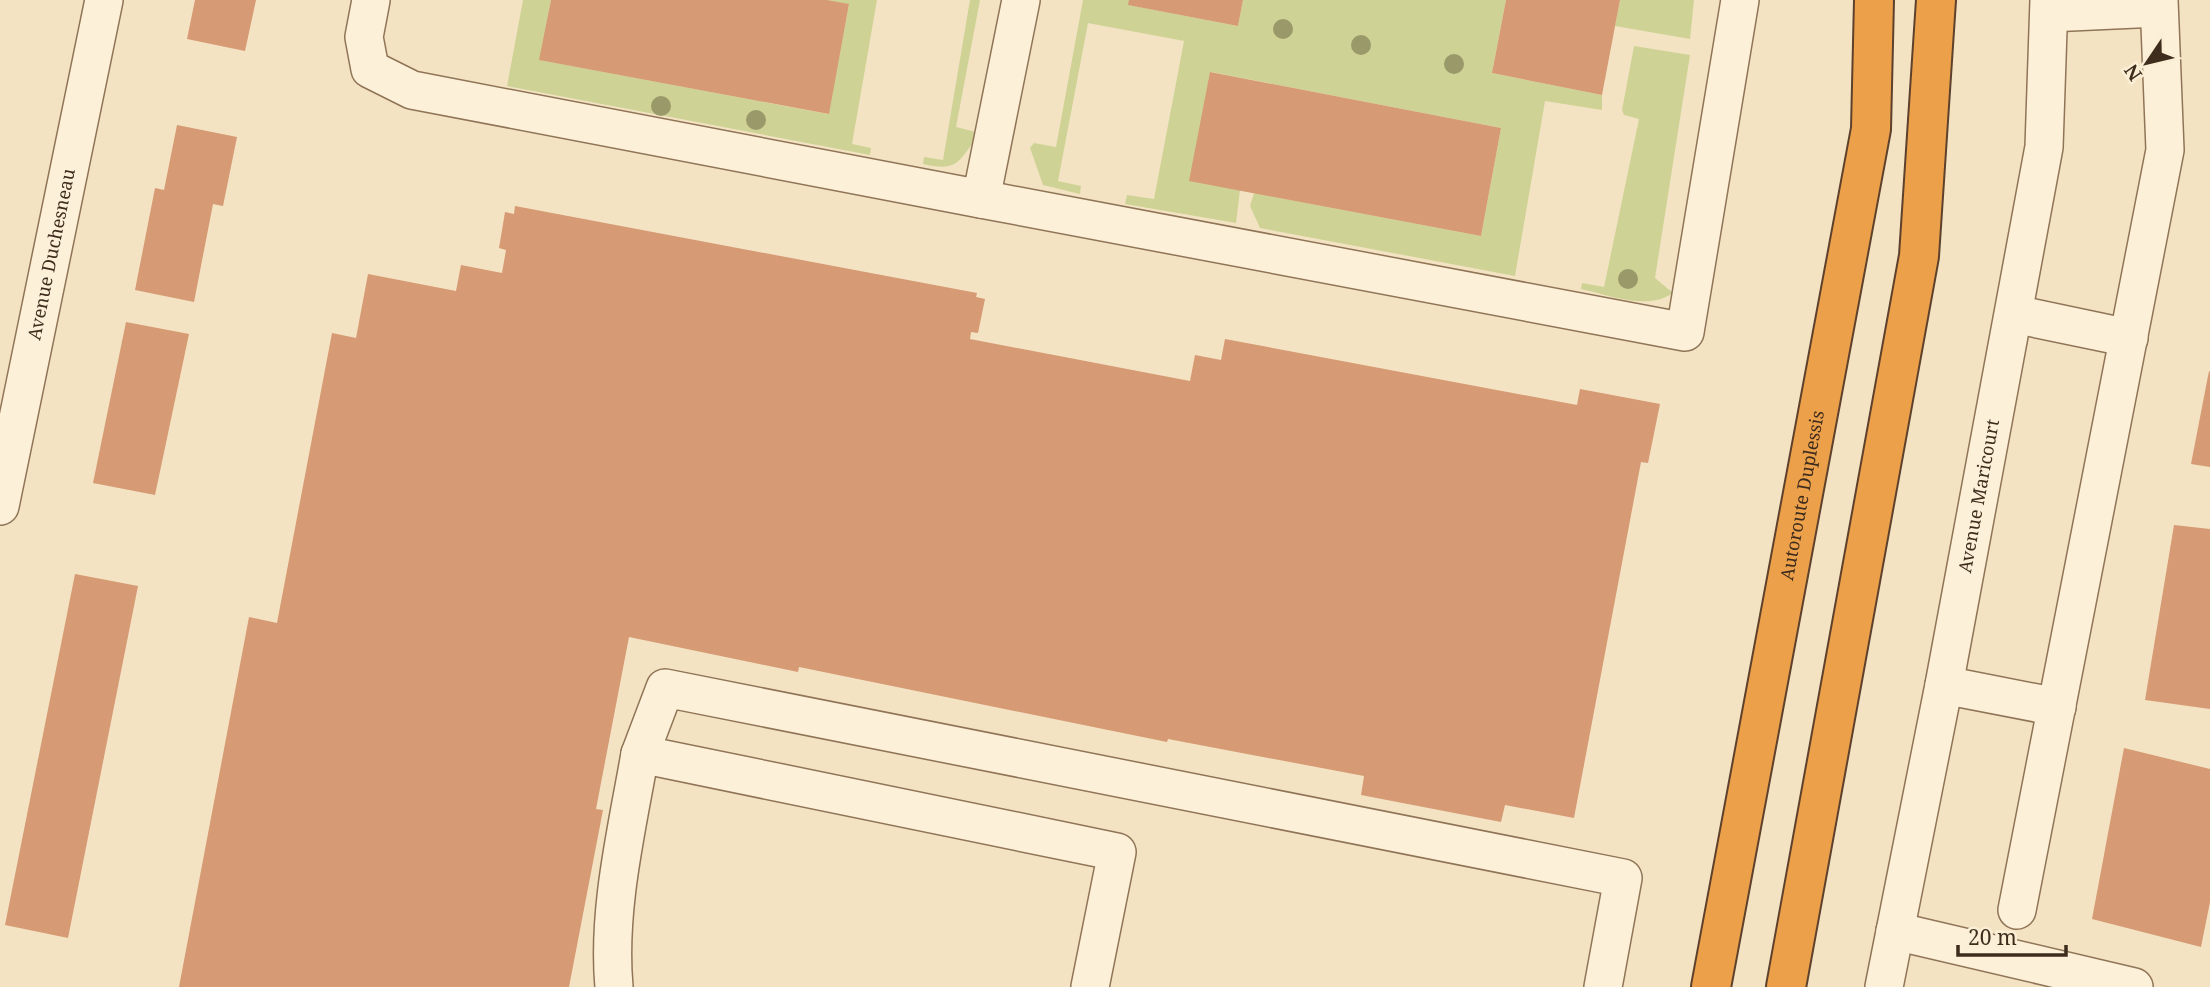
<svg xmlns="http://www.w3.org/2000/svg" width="2210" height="987" font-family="'Noto Serif',serif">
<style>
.green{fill:#ced395}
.building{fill:#d69a74}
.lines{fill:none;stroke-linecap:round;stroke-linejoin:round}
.minor-casing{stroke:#907457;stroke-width:40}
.highway-casing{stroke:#5e412c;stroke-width:42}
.minor{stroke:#fdf0d8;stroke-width:37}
.highway{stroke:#eca04a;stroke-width:38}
.tree{fill:#99996a}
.labels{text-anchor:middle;stroke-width:5;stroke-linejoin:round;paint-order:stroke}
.street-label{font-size:18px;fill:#3e2c1d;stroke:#faeed4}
</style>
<rect width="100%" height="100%" fill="#f3e3c3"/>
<g class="green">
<polygon points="523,0 551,0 540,60 828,114 849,5 827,0 877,0 852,144 871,148 870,155 507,86"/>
<path d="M970,0H980L956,127L976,132L978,136C958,162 958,172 923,164L924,157L943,160Z"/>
<polygon points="1083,0 1129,0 1129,5 1238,26 1243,0 1506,0 1492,73 1602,95 1602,110 1545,101 1515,276 1260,228 1250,206 1254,193 1481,236 1501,128 1211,72 1240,190 1236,223 1125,204 1127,195 1154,199 1184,41 1088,23 1058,181 1081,186 1080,194 1043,185 1030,148 1034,143 1056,147"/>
<polygon points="1620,0 1694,0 1690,39 1615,26"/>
<path d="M1634,46L1690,55L1655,278L1673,293C1648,311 1609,295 1581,289L1582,283L1604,287L1639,119L1624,115L1622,110Z"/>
</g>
<g class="building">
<polygon points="195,0 256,0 245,51 187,39"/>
<polygon points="551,0 827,0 849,4 829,114 539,60"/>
<polygon points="1129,0 1243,0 1238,26 1128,5"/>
<polygon points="1506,0 1620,0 1602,95 1492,73"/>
<polygon points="1210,72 1501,128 1481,236 1189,181"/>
<polygon points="177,125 237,137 223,206 213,204 194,302 135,290 155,188 164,190"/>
<polygon points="515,206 977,293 976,297 985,299 978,333 971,332 970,339 1190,381 1195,355 1221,360 1225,339 1577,405 1580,389 1660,404 1648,463 1641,462 1574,818 1505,805 1501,822 1361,795 1364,776 1168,739 1167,742 799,667 798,672 629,637 596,809 603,810 569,987 179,987 249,617 277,623 332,333 356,338 368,274 456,291 461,265 502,273 506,250 499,248 505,212 514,214"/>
<polygon points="126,322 189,334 155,495 93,483"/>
<polygon points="2209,371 2210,372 2210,467 2191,464"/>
<polygon points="2174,525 2210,529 2210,709 2145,700"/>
<polygon points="75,574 138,586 68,938 5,925"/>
<polygon points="2124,748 2210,769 2210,902 2201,947 2092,919"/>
</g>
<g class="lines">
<defs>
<g id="minor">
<polyline points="371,0 364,37 370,69 412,90 981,199 1021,0"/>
<polyline points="2049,13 2158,8"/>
<polyline points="981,199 1685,332 1740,0"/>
<polyline points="2014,314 2129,338"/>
<path id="s1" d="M0,506L104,0"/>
<polyline points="1944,685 2057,707"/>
<polyline points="2017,910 2165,150 2159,0"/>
<polyline points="1895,931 2134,987"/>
<path d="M614,987C607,910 627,829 640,754"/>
<polyline points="1090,987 1117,852 640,754 665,688 1623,878 1603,987"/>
<path id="s2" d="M1884,987L1944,685L2044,147L2049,0"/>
</g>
<g id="highway">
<path id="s3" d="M1711,987L1871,129L1874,0"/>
<polyline points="1786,987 1919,256 1936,0"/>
</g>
</defs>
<use href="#minor" class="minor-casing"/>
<use href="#highway" class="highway-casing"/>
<use href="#minor" class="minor"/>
<use href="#highway" class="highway"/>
</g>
<g class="tree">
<circle cx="1283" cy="29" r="10"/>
<circle cx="1361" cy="45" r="10"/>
<circle cx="1454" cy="64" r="10"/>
<circle cx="661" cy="106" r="10"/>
<circle cx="756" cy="120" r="10"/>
<circle cx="1628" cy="279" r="10"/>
</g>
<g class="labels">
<g class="street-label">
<text dy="6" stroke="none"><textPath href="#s1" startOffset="257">Avenue Duchesneau</textPath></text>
<text dy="6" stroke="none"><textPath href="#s3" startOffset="500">Autoroute Duplessis</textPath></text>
<text dy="6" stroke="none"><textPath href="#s2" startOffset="500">Avenue Maricourt</textPath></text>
</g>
</g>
<g transform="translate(2147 63) rotate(235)" stroke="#faeed4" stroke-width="5" paint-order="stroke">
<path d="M0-5L12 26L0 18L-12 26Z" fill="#3e2c1d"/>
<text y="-10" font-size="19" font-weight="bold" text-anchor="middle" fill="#3e2c1d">N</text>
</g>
<path d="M1958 945v10h108v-10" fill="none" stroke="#3e2c1d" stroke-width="3.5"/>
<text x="1968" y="945" font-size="21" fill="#3e2c1d" stroke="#faeed4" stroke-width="5" paint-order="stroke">20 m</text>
</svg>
